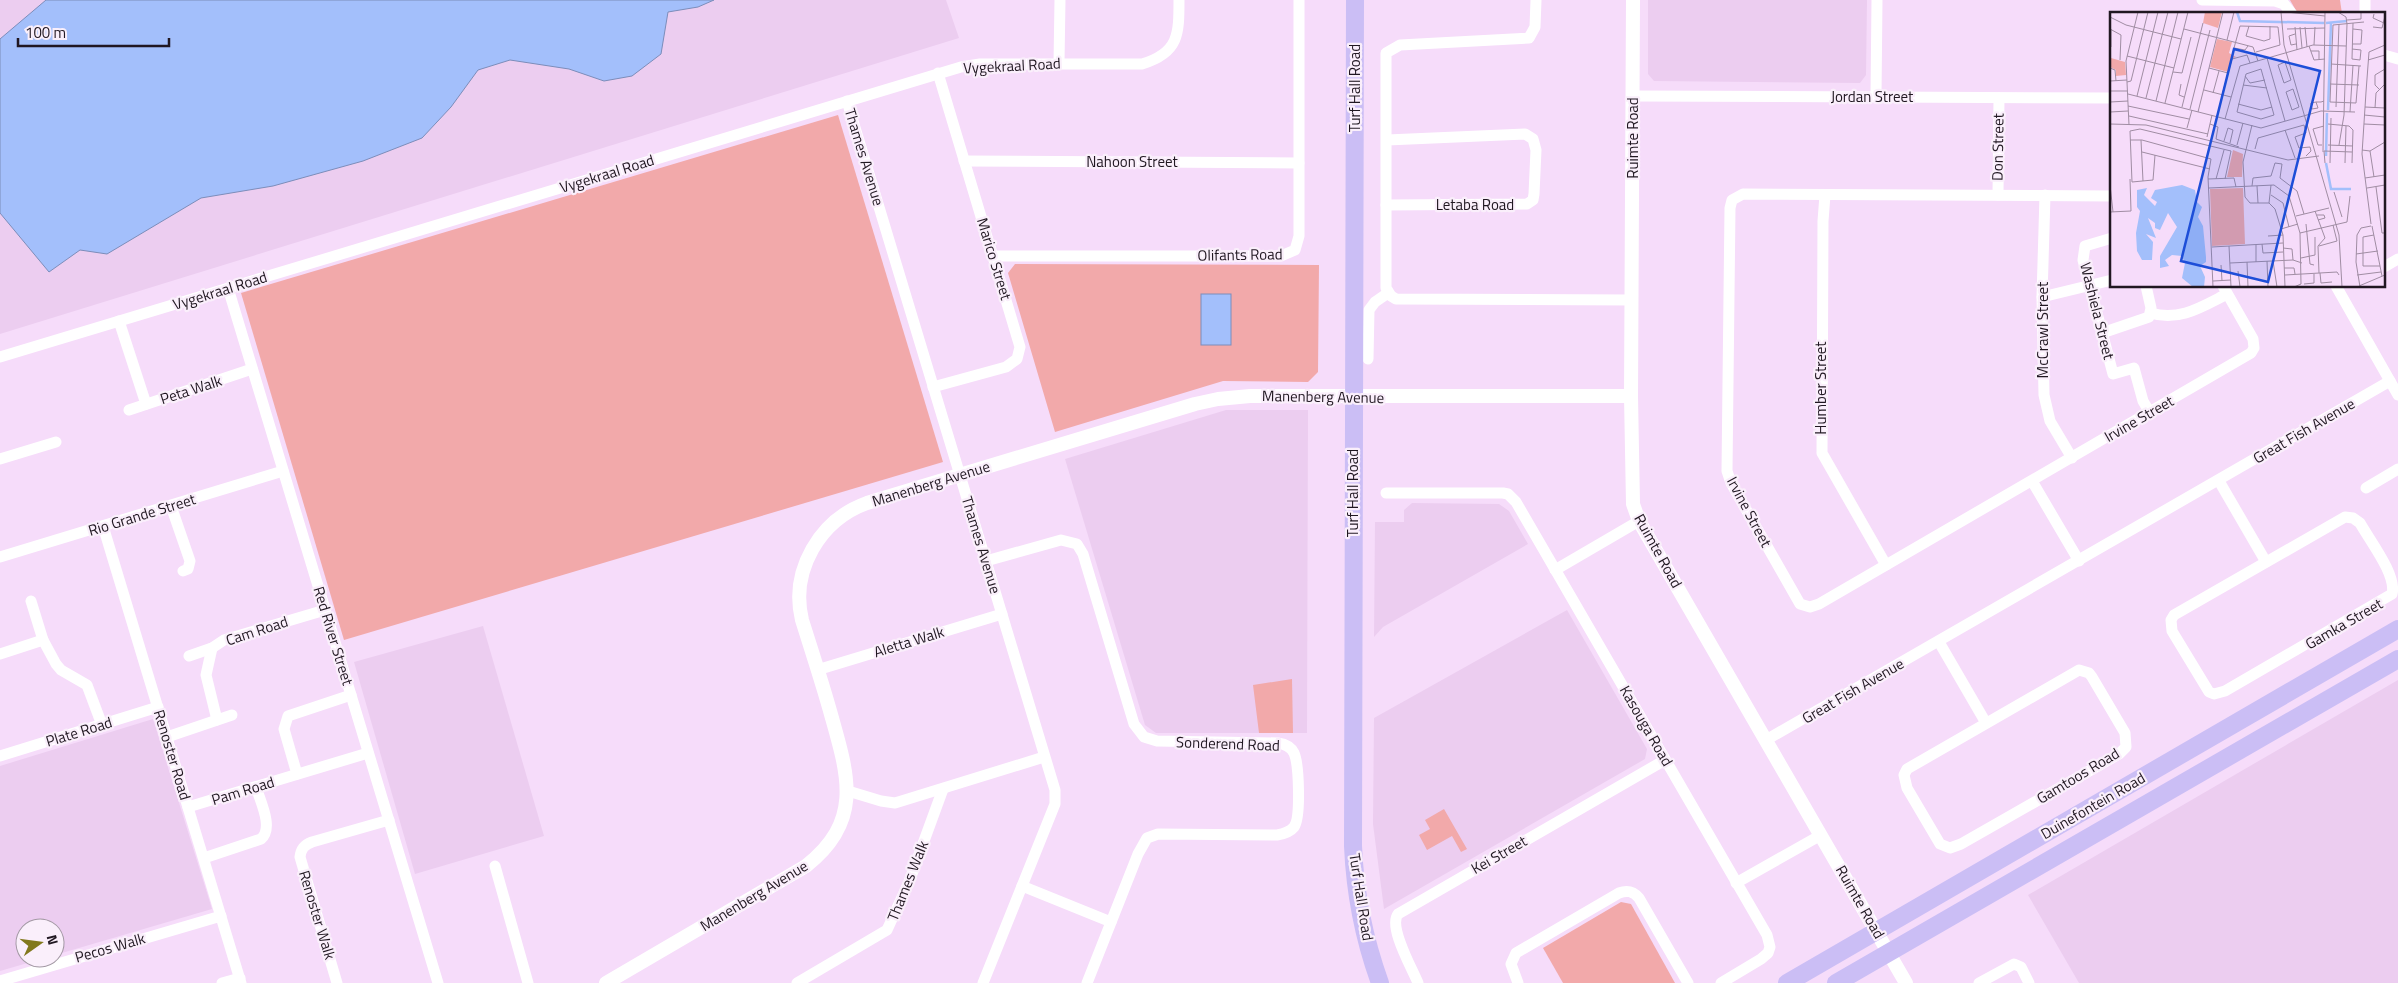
<svg xmlns="http://www.w3.org/2000/svg" width="2398" height="983" font-family="'Titillium Web',sans-serif">
<style>
.built{fill:#eccdf0}
.green{fill:#f2a9aa}
.water{fill:#a3bffb;stroke:#7c8dba}
.lines{fill:none;stroke-linecap:round;stroke-linejoin:round}
.minor{stroke:#fff;stroke-width:11}
.tertiary{stroke:#fff;stroke-width:14}
.primary{stroke:#cbbef5;stroke-width:18}
.labels{text-anchor:middle;stroke-width:4.5;stroke-linejoin:round;paint-order:stroke}
.street-label{font-size:15px;fill:#201721;stroke:#faeffb}
.inset-river{fill:none;stroke:#a3bffb;stroke-width:2.5}
.inset-road{fill:none;stroke:#a08da3;stroke-width:1}
.view{fill:#1d4ed8;fill-opacity:0.15;stroke:#1d4ed8;stroke-width:2.5}
.inset-edge{fill:none;stroke:#201721;stroke-width:2.5}
</style>
<rect width="100%" height="100%" fill="#f6dcfa"/>
<g class="built">
<polygon points="0,0 946,0 959,38 0,334"/>
<polygon points="1648,0 1867,0 1866,75 1860,83 1654,81 1648,74"/>
<polygon points="1226,410 1308,410 1307,733 1156,733 1145,725 1065,459"/>
<polygon points="1412,503 1499,504 1509,511 1528,544 1383,627 1374,637 1375,522 1404,522 1404,510"/>
<polygon points="1567,610 1647,749 1645,759 1384,909 1373,824 1374,718"/>
<polygon points="483,626 544,836 415,874 354,662"/>
<polygon points="2398,680 2398,983 2079,983 2028,895"/>
<polygon points="153,719 212,909 55,955 55,928 25,928 25,958 45,958 0,971 0,766"/>
</g>
<g class="green">
<polygon points="2290,0 2340,0 2342,14 2298,14"/>
<polygon points="838,115 943,462 344,640 241,293"/>
<polygon points="1015,264 1319,265 1318,372 1308,382 1223,381 1055,432 1008,273"/>
<polygon points="1292,679 1293,733 1259,733 1253,685"/>
<polygon points="1444,809 1467,849 1461,852 1452,836 1427,850 1419,835 1430,829 1425,820"/>
<polygon points="1621,902 1631,904 1675,983 1563,983 1543,948"/>
</g>
<g class="water">
<polygon points="46,0 714,0 698,7 668,12 661,54 632,76 604,81 569,69 510,60 478,70 451,107 422,138 363,161 273,186 201,198 107,254 80,250 49,272 0,213 0,39"/>
<rect x="1201" y="294" width="30" height="51"/>
</g>
<g class="lines">
<g class="minor">
<polyline points="1536,0 1535,27 1529,38 1400,45 1386,53 1386,288 1391,296 1396,299 1632,300"/>
<polyline points="2202,0 2275,1 2284,4 2292,14"/>
<polyline points="2365,14 2365,0"/>
<polyline points="2384,55 2398,59"/>
<polyline points="1059,63 1060,0"/>
<polyline points="1633,96 2112,98"/>
<polyline points="1876,96 1877,0"/>
<polyline points="847,101 1055,790 1055,804 983,983"/>
<polyline points="964,161 1299,163"/>
<polyline points="1825,195 1823,221 1822,453 1886,565"/>
<polyline points="1998,195 1999,98"/>
<polyline points="2045,195 2042,297 2044,395 2050,421 2072,458"/>
<polyline points="2112,196 1743,194 1732,200 1730,208 1727,471 1731,483 1800,604 1810,607 1819,604 2251,353 2254,348 2253,339 2223,286"/>
<polyline points="1386,205 1527,204 1533,200 1534,194 1536,150 1533,139 1525,134 1387,140"/>
<polyline points="2112,238 2085,246 2083,260 2113,374 2134,368 2143,401 2150,413"/>
<polyline points="993,256 1281,256 1295,250 1299,236 1299,0"/>
<polyline points="2384,267 2398,259"/>
<polyline points="2336,286 2398,395"/>
<polyline points="228,288 438,983"/>
<polyline points="2042,297 2112,280"/>
<path d="M2151,313C2179,322 2203,306 2227,294"/>
<polyline points="119,321 146,404"/>
<polyline points="2102,333 2149,317 2151,308 2146,286"/>
<path d="M0,357L961,67L980,64H1142C1179,53 1179,34 1179,0"/>
<polyline points="1368,359 1369,310 1375,302 1388,293"/>
<polyline points="933,387 1006,367 1017,359 1020,347 938,73"/>
<polyline points="129,410 252,369"/>
<polyline points="0,459 56,442"/>
<polyline points="2032,481 2079,561"/>
<polyline points="2219,481 2266,562"/>
<polyline points="2366,488 2398,469"/>
<polyline points="1386,493 1503,493 1508,494 1516,502 1767,935 1770,947 1768,953 1761,959 1721,983"/>
<polyline points="171,506 190,561 188,569 183,571"/>
<path d="M2345,517L2353,518L2360,523C2370,541 2397,575 2392,594L2225,691L2214,694L2209,692L2172,631L2171,620L2174,615Z"/>
<polyline points="103,526 241,983"/>
<polyline points="0,557 283,471"/>
<path d="M986,561L1061,540L1077,544L1083,554L1134,724L1144,737L1157,741L1278,743C1285,744 1291,747 1294,753C1299,764 1301,818 1294,827C1290,832 1283,834 1277,835L1158,834L1147,838L1138,854L1087,983"/>
<polyline points="1555,570 1639,521"/>
<polyline points="31,601 43,640 56,664 61,670 87,685 102,725"/>
<polyline points="1939,642 1986,723"/>
<polyline points="212,648 206,675 217,720"/>
<polyline points="0,654 43,640"/>
<polyline points="189,656 212,648 224,640 325,610"/>
<polyline points="817,670 1002,614"/>
<polygon points="2079,670 2089,673 2092,677 2125,733 2126,747 2119,754 1961,844 1950,848 1940,844 1907,788 1904,775 1907,769"/>
<polyline points="167,737 232,715"/>
<polyline points="1766,740 2390,381"/>
<polyline points="0,756 158,707"/>
<polyline points="297,774 284,729 288,716 351,695"/>
<polyline points="848,791 881,801 895,803 1044,757"/>
<polyline points="188,807 368,753"/>
<path d="M204,858L261,839C274,828 260,801 256,787"/>
<polyline points="495,866 528,983"/>
<polyline points="1736,883 1821,835"/>
<polyline points="1022,886 1111,922"/>
<polyline points="0,981 221,916"/>
<polyline points="222,983 240,978"/>
<path d="M337,983L300,857C301,849 304,845 312,842L389,820"/>
<polyline points="797,983 887,930 909,882 943,789"/>
<path d="M1418,983C1412,968 1388,927 1398,914L1665,760"/>
<path d="M1518,983L1511,964L1516,953L1619,893C1627,890 1633,891 1639,898L1688,983"/>
<polyline points="1979,983 2014,964 2021,967 2029,983"/>
</g>
<g class="tertiary">
<polyline points="1633,0 1631,396 1633,504 1639,521 1906,983"/>
<path d="M606,983L806,866C862,822 849,778 832,718C823,685 812,652 802,620C790,570 820,520 867,503L1195,404L1218,399L1250,396H1631"/>
</g>
<g class="primary">
<path d="M1355,0L1353,846C1355,893 1364,939 1380,983"/>
<polyline points="1787,983 2398,629"/>
<polyline points="1836,983 2398,659"/>
</g>
</g>
<g class="labels">
<g class="street-label">
<text transform="translate(1012 66) rotate(-3)" y="5">Vygekraal Road</text>
<text transform="translate(1355 88) rotate(-90)" y="5">Turf Hall Road</text>
<text x="1872" y="102">Jordan Street</text>
<text transform="translate(1633 138) rotate(-90)" y="5">Ruimte Road</text>
<text transform="translate(1998 147) rotate(-89)" y="5">Don Street</text>
<text transform="translate(864 157) rotate(73)" y="5">Thames Avenue</text>
<text x="1132" y="167">Nahoon Street</text>
<text transform="translate(607 174) rotate(-17)" y="5">Vygekraal Road</text>
<text x="1475" y="210">Letaba Road</text>
<text transform="translate(1240 255) rotate(-1)" y="5">Olifants Road</text>
<text transform="translate(994 259) rotate(73)" y="5">Marico Street</text>
<text transform="translate(220 291) rotate(-17)" y="5">Vygekraal Road</text>
<text transform="translate(2097 311) rotate(76)" y="5">Washiela Street</text>
<text transform="translate(2043 330) rotate(-90)" y="5">McCrawl Street</text>
<text transform="translate(1821 388) rotate(-90)" y="5">Humber Street</text>
<text transform="translate(191 390) rotate(-18)" y="5">Peta Walk</text>
<text transform="translate(1323 397) rotate(1)" y="5">Manenberg Avenue</text>
<text transform="translate(2139 419) rotate(-30)" y="5">Irvine Street</text>
<text transform="translate(2304 431) rotate(-30)" y="5">Great Fish Avenue</text>
<text transform="translate(931 484) rotate(-17)" y="5">Manenberg Avenue</text>
<text transform="translate(1353 493) rotate(-90)" y="5">Turf Hall Road</text>
<text transform="translate(1749 512) rotate(62)" y="5">Irvine Street</text>
<text transform="translate(142 515) rotate(-17)" y="5">Rio Grande Street</text>
<text transform="translate(981 545) rotate(73)" y="5">Thames Avenue</text>
<text transform="translate(1658 551) rotate(61)" y="5">Ruimte Road</text>
<text transform="translate(2344 624) rotate(-30)" y="5">Gamka Street</text>
<text transform="translate(257 631) rotate(-18)" y="5">Cam Road</text>
<text transform="translate(333 636) rotate(73)" y="5">Red River Street</text>
<text transform="translate(909 642) rotate(-17)" y="5">Aletta Walk</text>
<text transform="translate(1853 691) rotate(-30)" y="5">Great Fish Avenue</text>
<text transform="translate(1646 726) rotate(60)" y="5">Kasouga Road</text>
<text transform="translate(79 732) rotate(-17)" y="5">Plate Road</text>
<text transform="translate(1228 744) rotate(2)" y="5">Sonderend Road</text>
<text transform="translate(172 755) rotate(73)" y="5">Renoster Road</text>
<text transform="translate(2078 776) rotate(-31)" y="5">Gamtoos Road</text>
<text transform="translate(243 791) rotate(-17)" y="5">Pam Road</text>
<text transform="translate(2093 806) rotate(-30)" y="5">Duinefontein Road</text>
<text transform="translate(1499 855) rotate(-30)" y="5">Kei Street</text>
<text transform="translate(908 881) rotate(-68)" y="5">Thames Walk</text>
<text transform="translate(754 896) rotate(-31)" y="5">Manenberg Avenue</text>
<text transform="translate(1361 897) rotate(81)" y="5">Turf Hall Road</text>
<text transform="translate(1860 902) rotate(60)" y="5">Ruimte Road</text>
<text transform="translate(317 915) rotate(73)" y="5">Renoster Walk</text>
<text transform="translate(110 948) rotate(-16)" y="5">Pecos Walk</text>
</g>
</g>
<g transform="translate(2110 12)">
<rect width="275" height="275" fill="#f6dcfa"/>
<path d="M95,0H112L108,16L93,11ZM107,27L122,30L119,41L126,45L121,47L118,60L100,55ZM1,46L15,50L16,63L6,64V58L0,55ZM123,138L133,142L132,165H117ZM133,176L135,232L102,234L100,177Z" fill="#f2a9aa"/>
<path d="M72,173L85,178L87,190L92,195L88,205L93,214L96,245V250L90,254L95,265L94,275H83L72,266L75,251L72,244L62,243L55,248L59,254L50,256V244L67,215L58,201L50,218L45,216V211L38,206L46,226L36,222L43,230L42,248H32L27,239L26,221L30,199L27,195V178L37,176L34,183L45,194L47,190L41,186L45,178Z" fill="#a3bffb"/>
<path class="inset-river" d="M127,0L130,9L214,11M216,11L237,9M218,98L221,11M216,144L217,101M216,151L221,177H241"/>
<path class="inset-road" d="M171,0L174,33L229,223L232,275M176,0L215,4M228,0L236,5L237,12L234,103L229,133M264,2L263,6L274,11M0,5L16,13L71,27M237,8L251,7V0M139,14L136,24L154,29L160,27V14M185,15L187,38M190,15L192,36M195,15L197,35M263,15L272,16L275,4M0,17L11,23L10,48M1,17V35M74,17L143,35L148,49M177,17L215,16M185,22L179,24L181,33L186,32M117,28L124,0M242,32H251L252,18L243,17M204,33L205,15M199,34L204,48L215,47M124,36L130,14L168,15L170,33L146,40M124,36L135,38L138,34M242,37L251,38L250,48L242,47L243,11M201,39H209V47M17,44L64,56M157,46L175,109M258,48L275,43M175,50L181,68L174,71L168,53ZM221,52L251,54M249,54L246,91L220,90L223,13L254,10M0,56L5,58L6,69M99,56L118,61M151,57L164,103L151,107L127,100L136,62ZM63,60L72,61L81,25M135,64L140,71L155,68M0,69L17,68M17,70L21,69L38,0M71,72L69,83L74,85M220,72L249,73M133,73L157,76M183,77L189,95L182,98L176,80ZM269,77L265,73V63L275,57M94,78L121,85M0,79H18M103,81L109,59M18,82L151,116L211,99L245,100M112,83L122,47L137,43L140,51M27,84L48,0M36,86L58,0M46,89L68,0M0,90L18,89M206,90L208,96L202,97L201,92V91L206,90H211L214,89M55,91L78,0M128,92L151,98L162,95M18,94L79,107M72,95L93,11M226,95L229,12M255,95L275,96M265,96L266,81L275,72M80,97L100,18M0,100L18,99M88,100L113,0M240,100L243,53M254,103L275,105M19,104L98,122M115,107L130,54L203,33L236,34M0,112L36,113L178,148L209,144M100,112L108,115L106,127L129,135M218,112L239,114L243,118L242,151M254,112L275,113M19,113L16,49L28,0M142,113L133,150L135,185L140,191H159L165,197L173,223L175,275M77,116L82,98M175,118L185,146M97,125L102,103M20,128H32L101,147L98,165L103,275M31,128L33,169M114,129L118,116L123,118L120,131M127,133L133,111M212,133H208L203,117L214,114M218,133L243,134M145,137L148,126L194,113L196,121L185,125L189,136L200,135L201,139L196,144M252,138L260,139L275,130M260,139L264,165M32,140L100,157M213,140L215,0M45,143L43,168L22,170L20,119L30,117L121,139L115,167M215,151L214,139L242,140M220,151L221,106M235,151L236,114M255,166L275,163M98,167L124,166L126,175M106,167L114,138M0,173L3,200M142,174L143,166L161,164L165,151L172,152L170,166L187,179L194,202M147,174L148,191M266,175L272,221H275M99,176L164,173L179,184L190,221L191,272L184,275M257,176L275,173M224,180L232,205M161,183L173,191L179,215M159,191L161,173M205,199L215,226L208,234M0,200L21,199L20,167M207,203H214L215,206L208,208M186,204L219,196M196,212L200,252L204,253M261,212L252,142L256,80L259,40L275,33M262,214L272,264M171,217L188,212M190,221L237,210L240,184M264,223L253,225V254H270M158,224L173,223M152,232L153,241L173,240M146,233V250M119,234L121,275M208,234L209,261M209,234L227,229L223,213M102,235L173,231M173,236L182,237L183,248L192,251M246,242L268,239M191,246L205,243V225M157,249L158,275M163,249L167,275M137,250L138,275M120,251L183,248M111,253L112,269M174,256H184L185,262M128,259L130,275M210,261L211,271L222,270M175,263L227,260L229,263M247,263L271,260M103,269L121,268M194,272L204,271V262M249,274L275,263M250,275L246,250L247,223L251,216L261,214"/>
<path class="view" d="M124,37L210,59L158,270L71,249Z"/>
<rect width="275" height="275" class="inset-edge"/>
</g>
<g transform="translate(40 943) rotate(76)"><circle r="24" fill="#faeffb" stroke="#a399a4"/>
<path d="M0-4L9 19L0 12L-9 19Z" fill="#82791d"/>
<text y="-8" font-size="14" font-weight="bold" text-anchor="middle" fill="#201721">N</text>
</g>
<path d="M18 38v8h151v-8" fill="none" stroke="#201721" stroke-width="2.5"/>
<text x="25" y="38" font-size="15" fill="#201721" stroke="#faeffb" stroke-width="4" paint-order="stroke">100 m</text>
</svg>
